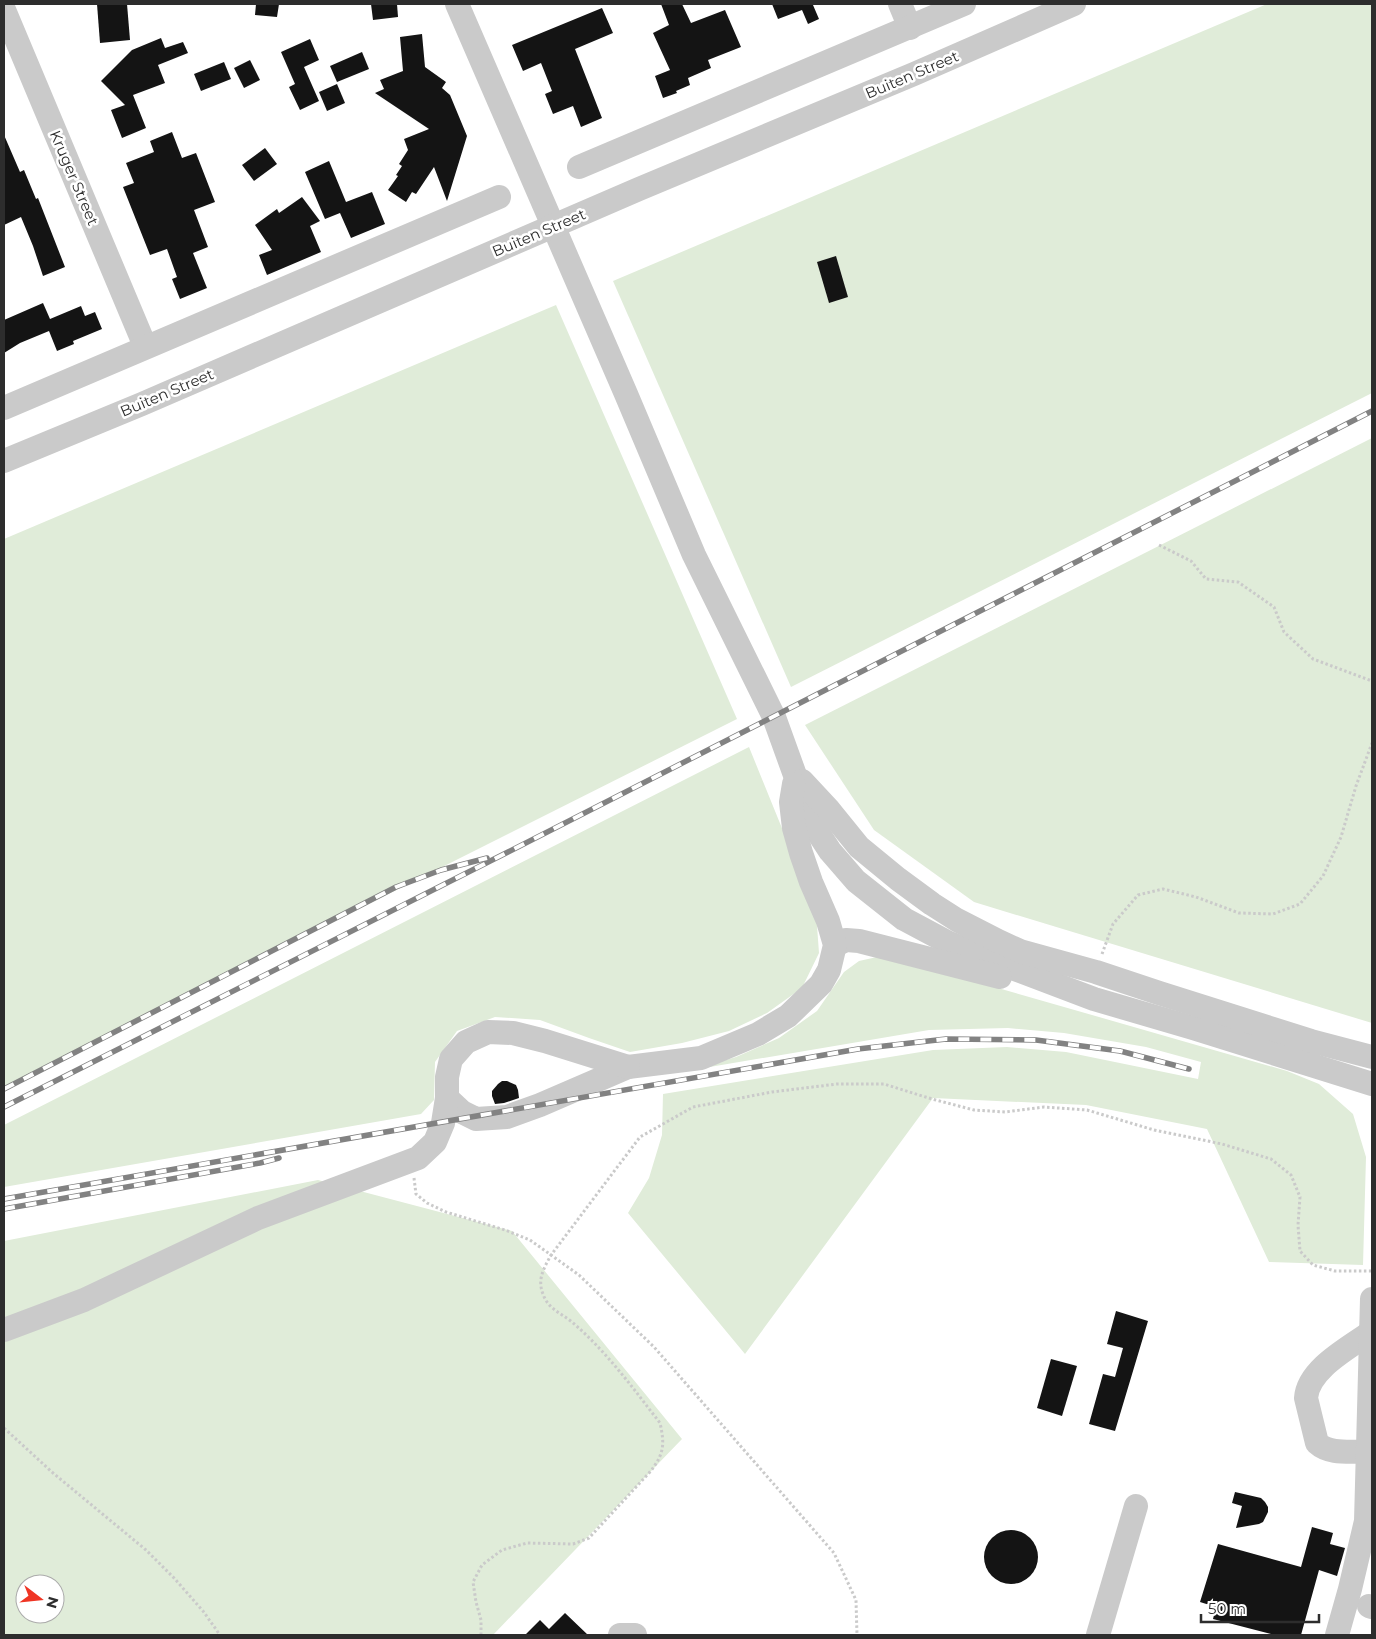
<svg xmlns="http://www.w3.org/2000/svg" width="1376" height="1639" font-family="Montserrat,sans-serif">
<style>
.green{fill:#e0ecd9;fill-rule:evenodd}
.building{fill:#141414}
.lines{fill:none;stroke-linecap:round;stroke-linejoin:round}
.path{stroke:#cacaca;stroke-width:3;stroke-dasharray:2.5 2.5;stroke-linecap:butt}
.minor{stroke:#cacaca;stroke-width:24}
.rail-casing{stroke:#828282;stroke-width:5.5}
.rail{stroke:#fff;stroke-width:4;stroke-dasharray:11;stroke-linecap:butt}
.labels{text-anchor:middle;stroke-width:5;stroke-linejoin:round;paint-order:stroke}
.street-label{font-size:15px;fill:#2d2d2d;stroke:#fff}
</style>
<rect width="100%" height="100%" fill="#fff"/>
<g class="green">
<polygon points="1267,4 1372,4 1372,393 791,687 613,281"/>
<polygon points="556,305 737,719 4,1087 4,539"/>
<polygon points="1372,438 1372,1023 974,902 874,830 805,725"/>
<polygon points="749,747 816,912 819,953 802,988 767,1013 729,1031 682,1043 630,1052 589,1038 540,1020 495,1017 457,1031 435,1062 434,1100 421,1114 4,1187 4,1125"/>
<polygon points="877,957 911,963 1287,1071 1319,1084 1353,1114 1366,1157 1363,1265 1269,1262 1207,1129 1086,1105 933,1098 745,1354 628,1213 649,1178 662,1135 663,1094 933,1050 1007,1047 1066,1052 1198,1079 1201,1062 1146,1047 1064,1033 1008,1028 929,1030 692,1070 736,1057 779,1038 817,1011 844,972 859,961"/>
<path d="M318,1180L512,1231L682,1439L493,1635H4V1241ZM25,1584H55V1614H25Z"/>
</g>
<g class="building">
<polygon points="97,4 127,4 130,40 100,43"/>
<polygon points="256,4 279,4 277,17 255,15"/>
<polygon points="371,4 397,4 398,17 373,20"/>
<polygon points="661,4 682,4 691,23 725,10 741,47 708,60 711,68 688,78 690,85 676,91 677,93 663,98 655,76 670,70 653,33 669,25"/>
<polygon points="772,4 815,4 813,5 819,19 808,24 802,10 778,19"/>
<polygon points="602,8 613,33 575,49 602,118 581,127 573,106 553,114 545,94 552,91 541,63 523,71 512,45"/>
<polygon points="422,34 425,67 446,82 442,88 450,95 467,136 447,201 434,167 416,194 412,192 406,202 388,190 398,176 396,175 402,166 399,164 408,150 404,139 429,129 375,93 384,89 380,80 403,71 400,37"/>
<polygon points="161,38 165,48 183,42 188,53 158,65 165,83 133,95 146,128 122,138 111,110 125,105 101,81 132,50"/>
<polygon points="310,39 319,60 304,67 319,101 300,110 289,87 295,84 281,52"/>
<polygon points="362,52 369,69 337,82 330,66"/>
<polygon points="250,60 260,80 244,88 234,68"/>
<polygon points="224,62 231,79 201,91 194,74"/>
<polygon points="337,84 345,103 327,111 319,92"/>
<polygon points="172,132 182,158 196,153 215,202 194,210 208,247 193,253 207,288 180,299 172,279 177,277 167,249 150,255 123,187 134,183 126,163 154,152 150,141"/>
<polygon points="4,135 20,172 24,170 36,199 38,198 65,267 43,276 33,246 21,217 4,225"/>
<polygon points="265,148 277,164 254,181 242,165"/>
<polygon points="329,161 346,202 372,192 385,224 351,238 340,213 325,219 305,172"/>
<polygon points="302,197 320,221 310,226 321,252 267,275 259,255 272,250 255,225 277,209 279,213"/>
<polygon points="836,256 848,297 829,303 817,262"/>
<polygon points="43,303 50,319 81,306 85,316 95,312 102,329 73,341 74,344 57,351 49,331 20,343 4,353 4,320"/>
<polygon points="502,1081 507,1081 516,1085 518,1090 519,1098 504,1103 495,1104 492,1096 492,1091 498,1084"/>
<polygon points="1116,1311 1148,1321 1115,1431 1089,1424 1103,1374 1115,1377 1123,1348 1107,1344"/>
<polygon points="1051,1359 1077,1366 1062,1416 1037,1408"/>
<polygon points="1235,1492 1261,1498 1265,1502 1268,1507 1268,1512 1263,1522 1259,1524 1236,1528 1242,1506 1232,1503"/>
<polygon points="1312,1527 1333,1533 1330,1544 1345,1548 1337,1576 1319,1570 1301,1635 1275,1635 1213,1619 1216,1607 1200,1602 1218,1544 1301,1567"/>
<circle cx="1011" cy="1557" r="27"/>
<polygon points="565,1613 588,1635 525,1635 540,1620 549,1629"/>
</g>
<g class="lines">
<g class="path">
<polyline points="1159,545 1191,561 1206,579 1238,582 1274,607 1284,632 1313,659 1372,681"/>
<polyline points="1102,954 1113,924 1138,895 1163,889 1196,897 1239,913 1273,914 1300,904 1323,876 1341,837 1356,786 1372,743"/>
<polyline points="414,1178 416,1194 427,1203 446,1212 505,1230 530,1240 579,1275 654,1347 834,1553 856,1600 857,1635"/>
<polyline points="4,1428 53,1473 146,1550 174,1578 203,1611 220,1635"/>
<path d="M481,1635V1620L476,1602L473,1582L482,1565L502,1550L527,1543L573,1544L589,1538L649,1473C664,1455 665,1445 660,1423C633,1388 606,1351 572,1322C561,1313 548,1309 543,1294C537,1279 544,1268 551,1255L640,1137L693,1107L772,1092L837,1084H884L932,1099L974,1110L1005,1112L1044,1107L1087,1110L1154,1130L1222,1144L1271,1159L1291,1175L1300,1197L1298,1225L1300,1251L1313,1265L1335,1271H1372"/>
</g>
<g class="minor">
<polyline points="457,4 626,394 694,555 774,717 813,825 830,851 856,881 904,919 949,943 1004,965 1094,999 1193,1028 1372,1084"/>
<polyline points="900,4 910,28"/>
<polyline points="4,10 145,346"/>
<polyline points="579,167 964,4"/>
<polyline points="4,408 499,197"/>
<polyline points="4,461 142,404 639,189 914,74 1074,4"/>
<polyline points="802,781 829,810 859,847 898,879 932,904 957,920 998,941 1020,951 1096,972 1159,993 1311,1041 1372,1057"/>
<polyline points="835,945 846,940 859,941 1000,977"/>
<polyline points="447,1098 462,1112 476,1119 507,1117 540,1105 628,1067 701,1058 758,1034 788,1016 821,984 829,970 835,945 828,921 811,882 801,853 794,828 791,802 794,784"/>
<polyline points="4,1330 84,1300 258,1218 418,1158 435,1142 443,1123 447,1098 447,1077 451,1059 466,1042 488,1032 513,1033 545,1041 628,1067"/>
<path d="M1367,1452C1351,1451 1330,1455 1317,1443L1306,1398C1308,1369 1349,1348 1371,1332"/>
<polyline points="1369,1606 1372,1607"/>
<polyline points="620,1635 635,1635"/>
<polyline points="1098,1635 1136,1506"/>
<polyline points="1337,1635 1350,1589 1366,1521 1372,1299"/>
</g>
<defs>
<g id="rail">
<polyline points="4,1089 396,887 441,870 487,858"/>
<polyline points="4,1107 508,852 1372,411"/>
<polyline points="4,1199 858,1049 946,1039 1036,1040 1120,1051 1189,1069"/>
<polyline points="4,1209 260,1163 279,1158"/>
</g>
</defs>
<use href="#rail" class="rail-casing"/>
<use href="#rail" class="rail"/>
</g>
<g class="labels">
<g class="street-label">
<text transform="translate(912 75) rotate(-23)" y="5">Buiten Street</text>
<text transform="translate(74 178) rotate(67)" y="5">Kruger Street</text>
<text transform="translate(539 233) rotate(-23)" y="5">Buiten Street</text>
<text transform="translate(167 393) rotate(-23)" y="5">Buiten Street</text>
</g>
</g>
<rect width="1376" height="1639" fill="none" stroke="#2d2d2d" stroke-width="10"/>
<g transform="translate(40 1599) rotate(106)"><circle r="24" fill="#ffffff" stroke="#ababab"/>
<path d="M0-4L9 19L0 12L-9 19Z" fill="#ef3524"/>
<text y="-8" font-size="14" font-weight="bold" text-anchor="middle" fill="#2d2d2d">N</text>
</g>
<path d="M1201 1614v8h118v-8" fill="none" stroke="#2d2d2d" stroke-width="2.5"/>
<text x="1208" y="1614" font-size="15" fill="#2d2d2d" stroke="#ffffff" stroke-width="4" paint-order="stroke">50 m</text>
</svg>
